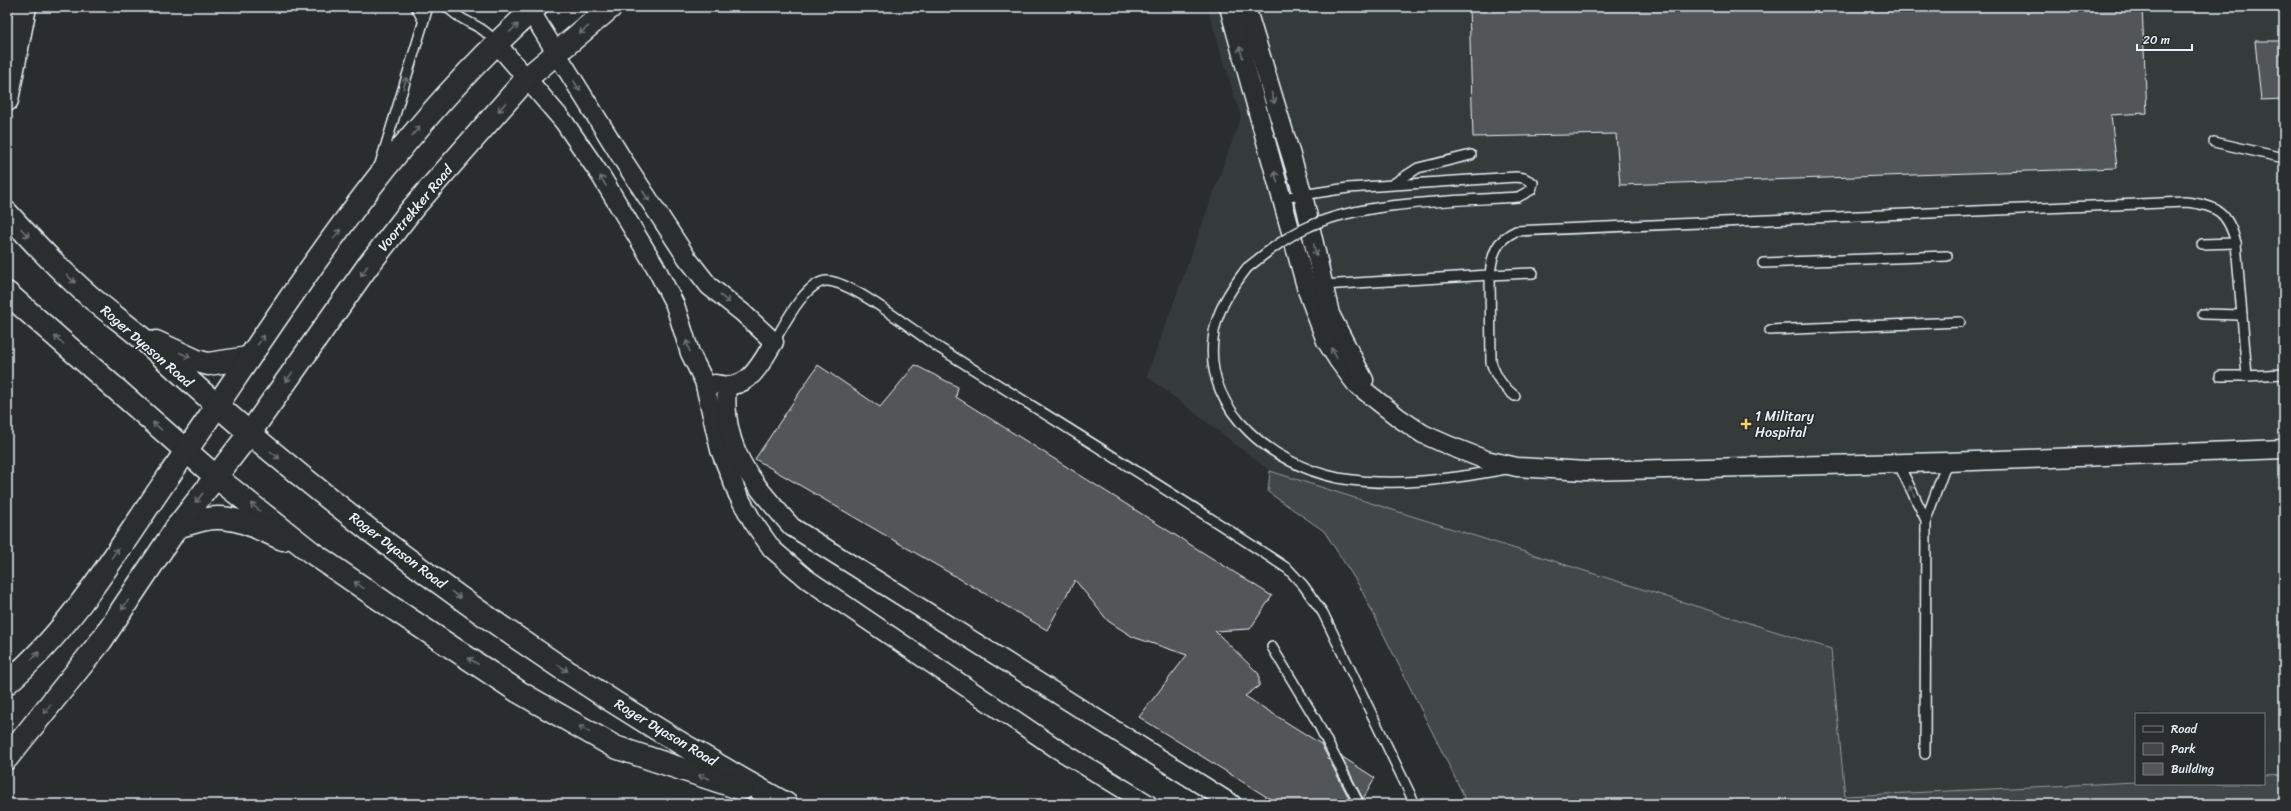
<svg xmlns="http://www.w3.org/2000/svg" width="2291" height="811" font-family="Sriracha,sans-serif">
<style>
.built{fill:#363a3b}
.green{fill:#424648;stroke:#959ca0}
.building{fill:#535759;stroke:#e8f1f8}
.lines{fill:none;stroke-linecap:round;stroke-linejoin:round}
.lane-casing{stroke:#e8f1f8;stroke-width:12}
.street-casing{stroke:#e8f1f8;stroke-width:21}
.secondary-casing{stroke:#e8f1f8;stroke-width:25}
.lane{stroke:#2a2d2e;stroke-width:9}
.street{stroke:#2a2d2e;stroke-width:18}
.secondary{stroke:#2a2d2e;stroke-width:22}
.lane-bridge-casing{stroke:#e8f1f8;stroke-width:12;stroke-linecap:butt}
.lane-bridge{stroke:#2a2d2e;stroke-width:9}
.oneway{stroke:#6c7275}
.poi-dot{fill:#ffd166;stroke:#2a2d2e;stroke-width:1.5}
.labels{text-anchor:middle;stroke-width:3.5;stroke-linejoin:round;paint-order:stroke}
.street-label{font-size:14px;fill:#e8f1f8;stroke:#2a2d2e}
.poi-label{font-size:14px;fill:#e8f1f8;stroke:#2a2d2e;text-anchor:start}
</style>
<rect width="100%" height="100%" fill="#2a2d2e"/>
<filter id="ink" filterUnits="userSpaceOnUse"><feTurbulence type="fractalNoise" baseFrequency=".025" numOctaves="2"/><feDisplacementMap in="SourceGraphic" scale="8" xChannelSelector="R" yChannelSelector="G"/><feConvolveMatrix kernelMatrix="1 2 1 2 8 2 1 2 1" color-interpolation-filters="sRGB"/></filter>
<g filter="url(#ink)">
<polygon class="built" points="1207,7 2284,7 2284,775 2264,776 2264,714 2136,714 2136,782 1845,796 1831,649 1270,471 1147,376 1241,117"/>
<polygon class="green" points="1270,471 1831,649 1845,796 2136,782 2136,784 2264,784 2264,776 2284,775 2284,804 1468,804 1360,587 1324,531 1268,492"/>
<g class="building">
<polygon points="1469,7 2142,7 2147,113 2111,115 2117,168 1620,185 1616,134 1473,137"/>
<polygon points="2255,41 2284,41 2284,99 2261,100"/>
<polygon points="818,365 880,407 915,365 958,387 956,397 1272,596 1250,629 1215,631 1259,674 1259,686 1245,696 1321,744 1352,804 1278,804 1139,717 1187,655 1133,637 1108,621 1075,580 1047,630 755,459"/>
<polygon points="1341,756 1375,778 1363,799"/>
</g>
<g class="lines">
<defs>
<g id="lane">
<polyline points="416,7 423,20"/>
<path d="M447,7C464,25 481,22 497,44"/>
<polyline points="2214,142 2284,158"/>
<polyline points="380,164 428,7"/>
<polyline points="1393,184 1418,168 1471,155"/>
<polyline points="1282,198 1348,188 1516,177 1524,178 1533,183 1531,190 1518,197"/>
<polyline points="2202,244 2236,243"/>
<polyline points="1763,263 1947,256"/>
<path d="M1247,268C1231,289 1215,312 1213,340C1205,412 1274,465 1338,478C1394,488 1451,479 1506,469"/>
<path d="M1322,285L1490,275C1492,254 1496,240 1516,231L2185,202C2217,205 2228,212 2236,243L2247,376L2284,374"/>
<polyline points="2203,314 2242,315"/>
<polyline points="1770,330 1960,322"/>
<path d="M774,342C784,325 806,280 828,281C855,283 916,333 941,349C1057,422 1174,493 1288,569L1303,585L1323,613L1415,804"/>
<polyline points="2220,376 2247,376"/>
<path d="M1515,396C1502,386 1496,377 1491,362L1490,275L1533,273"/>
<polyline points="1898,463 1926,520"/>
<polyline points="1272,647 1316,720 1359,804"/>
<polyline points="1925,754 1926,520 1947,462"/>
</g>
<g id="street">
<polyline points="1229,7 1307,290 1326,341 1338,360 1356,384 1399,418 1423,434 1450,446 1486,460 1517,467 1586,471 1947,462 2284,449"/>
<polyline points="1246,7 1303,195 1330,314 1364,380"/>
<path d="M531,12L623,160L687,258L709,286L743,313L774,342C758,367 749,392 715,384"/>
<polyline points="497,44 564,122 601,176 655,266 675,305 690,353 704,381 720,450 738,495 753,522 772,549 807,579 879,628 1056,748 1148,804"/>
<path d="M727,386C721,450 753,483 792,527L1232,804"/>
</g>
<g id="secondary">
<polyline points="7,100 25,7"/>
<path d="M7,213C35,244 63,274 94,300C111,314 128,326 144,340C339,519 555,677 786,804"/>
<polyline points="7,293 216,477 311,552 391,607 519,692 615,747 742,789"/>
<polyline points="156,342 197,361 208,364 248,358"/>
<path d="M177,527C189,524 203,518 216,518C240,517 261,530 283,539"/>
<path d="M7,683C72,628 117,551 164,483C279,318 384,140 536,7"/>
<polyline points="7,758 101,641 177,527 249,434 367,267 412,209 527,78 611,7"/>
</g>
</defs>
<use href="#lane" class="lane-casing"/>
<use href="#street" class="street-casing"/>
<use href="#secondary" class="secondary-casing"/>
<use href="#lane" class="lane"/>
<use href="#street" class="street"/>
<use href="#secondary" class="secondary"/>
<defs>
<path id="lane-bridge" d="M1247,268C1267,252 1287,236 1310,226C1364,201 1458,201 1518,197"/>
</defs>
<use href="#lane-bridge" class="lane-bridge-casing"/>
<use href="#lane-bridge" class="lane-bridge"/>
</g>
<defs><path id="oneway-shaft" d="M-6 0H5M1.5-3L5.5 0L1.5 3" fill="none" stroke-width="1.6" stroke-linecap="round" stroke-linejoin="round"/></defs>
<g class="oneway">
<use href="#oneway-shaft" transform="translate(514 28) rotate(-43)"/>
<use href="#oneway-shaft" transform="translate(584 30) rotate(140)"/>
<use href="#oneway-shaft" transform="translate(1241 52) rotate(-106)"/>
<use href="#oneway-shaft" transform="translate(405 83) rotate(-74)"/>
<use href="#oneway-shaft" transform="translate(577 86) rotate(58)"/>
<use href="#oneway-shaft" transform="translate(1273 98) rotate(74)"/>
<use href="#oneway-shaft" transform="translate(502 107) rotate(131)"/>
<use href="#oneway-shaft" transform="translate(416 131) rotate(-50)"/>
<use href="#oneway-shaft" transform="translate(1276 177) rotate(-105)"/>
<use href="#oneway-shaft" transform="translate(603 181) rotate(-122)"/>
<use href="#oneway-shaft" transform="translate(646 196) rotate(57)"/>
<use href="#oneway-shaft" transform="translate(25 233) rotate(48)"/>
<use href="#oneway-shaft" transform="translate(337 234) rotate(-55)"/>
<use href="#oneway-shaft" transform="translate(1315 250) rotate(78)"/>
<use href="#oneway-shaft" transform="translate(364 271) rotate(125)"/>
<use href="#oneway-shaft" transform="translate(71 279) rotate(43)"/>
<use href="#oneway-shaft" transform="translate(725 299) rotate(38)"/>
<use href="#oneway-shaft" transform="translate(59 340) rotate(-139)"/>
<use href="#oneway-shaft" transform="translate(261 340) rotate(-54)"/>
<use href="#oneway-shaft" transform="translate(688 346) rotate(-108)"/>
<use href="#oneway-shaft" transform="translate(1334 353) rotate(-119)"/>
<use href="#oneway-shaft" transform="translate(185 355) rotate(25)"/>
<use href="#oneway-shaft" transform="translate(289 377) rotate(125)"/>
<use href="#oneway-shaft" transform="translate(157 426) rotate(-139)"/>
<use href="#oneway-shaft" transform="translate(275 455) rotate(38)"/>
<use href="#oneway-shaft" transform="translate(1912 491) rotate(-116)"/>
<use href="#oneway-shaft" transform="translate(199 498) rotate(129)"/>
<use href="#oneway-shaft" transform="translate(255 507) rotate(-142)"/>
<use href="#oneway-shaft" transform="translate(115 553) rotate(-55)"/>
<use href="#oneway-shaft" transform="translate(359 585) rotate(-145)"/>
<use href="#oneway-shaft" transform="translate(456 595) rotate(37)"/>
<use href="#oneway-shaft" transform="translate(125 605) rotate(124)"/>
<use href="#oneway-shaft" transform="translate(35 656) rotate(-45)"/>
<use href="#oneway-shaft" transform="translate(473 661) rotate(-147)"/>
<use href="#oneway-shaft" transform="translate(563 668) rotate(33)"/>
<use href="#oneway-shaft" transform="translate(47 709) rotate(129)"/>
<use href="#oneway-shaft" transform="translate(584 729) rotate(-150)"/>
<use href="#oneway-shaft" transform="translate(704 777) rotate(-162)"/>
</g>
</g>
<path class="poi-dot" d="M1744 418h4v4h4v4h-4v4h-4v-4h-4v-4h4z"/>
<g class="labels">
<g class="street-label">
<text transform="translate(415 208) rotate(-50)" y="5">Voortrekker Road</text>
<text transform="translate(147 346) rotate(41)" y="5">Roger Dyason Road</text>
<text transform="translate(398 550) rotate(37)" y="5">Roger Dyason Road</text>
<text transform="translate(666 732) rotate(31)" y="5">Roger Dyason Road</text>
</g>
<g class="poi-label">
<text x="1755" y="421">1 Military<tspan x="1755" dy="16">Hospital</tspan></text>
</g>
</g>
<rect width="2291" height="811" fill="none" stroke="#2a2d2e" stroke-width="24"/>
<rect x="12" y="12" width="2267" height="787" fill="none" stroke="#e8f1f8" stroke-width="1.5" filter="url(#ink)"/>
<rect x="2135" y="713" width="130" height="72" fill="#2a2d2e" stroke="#767b7f"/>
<rect x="2143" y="726" width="20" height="6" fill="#2a2d2e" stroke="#767b7f"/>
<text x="2171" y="733" font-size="12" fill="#e8f1f8">Road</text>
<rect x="2143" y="743" width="20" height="12" fill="#424648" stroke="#767b7f"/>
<text x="2171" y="753" font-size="12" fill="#e8f1f8">Park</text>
<rect x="2143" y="763" width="20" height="12" fill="#535759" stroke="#767b7f"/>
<text x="2171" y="773" font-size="12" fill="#e8f1f8">Building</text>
<path d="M2137 44v6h55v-6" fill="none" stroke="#e8f1f8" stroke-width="2"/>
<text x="2143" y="44" font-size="12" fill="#e8f1f8" stroke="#2a2d2e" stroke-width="3" paint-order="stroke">20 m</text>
</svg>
